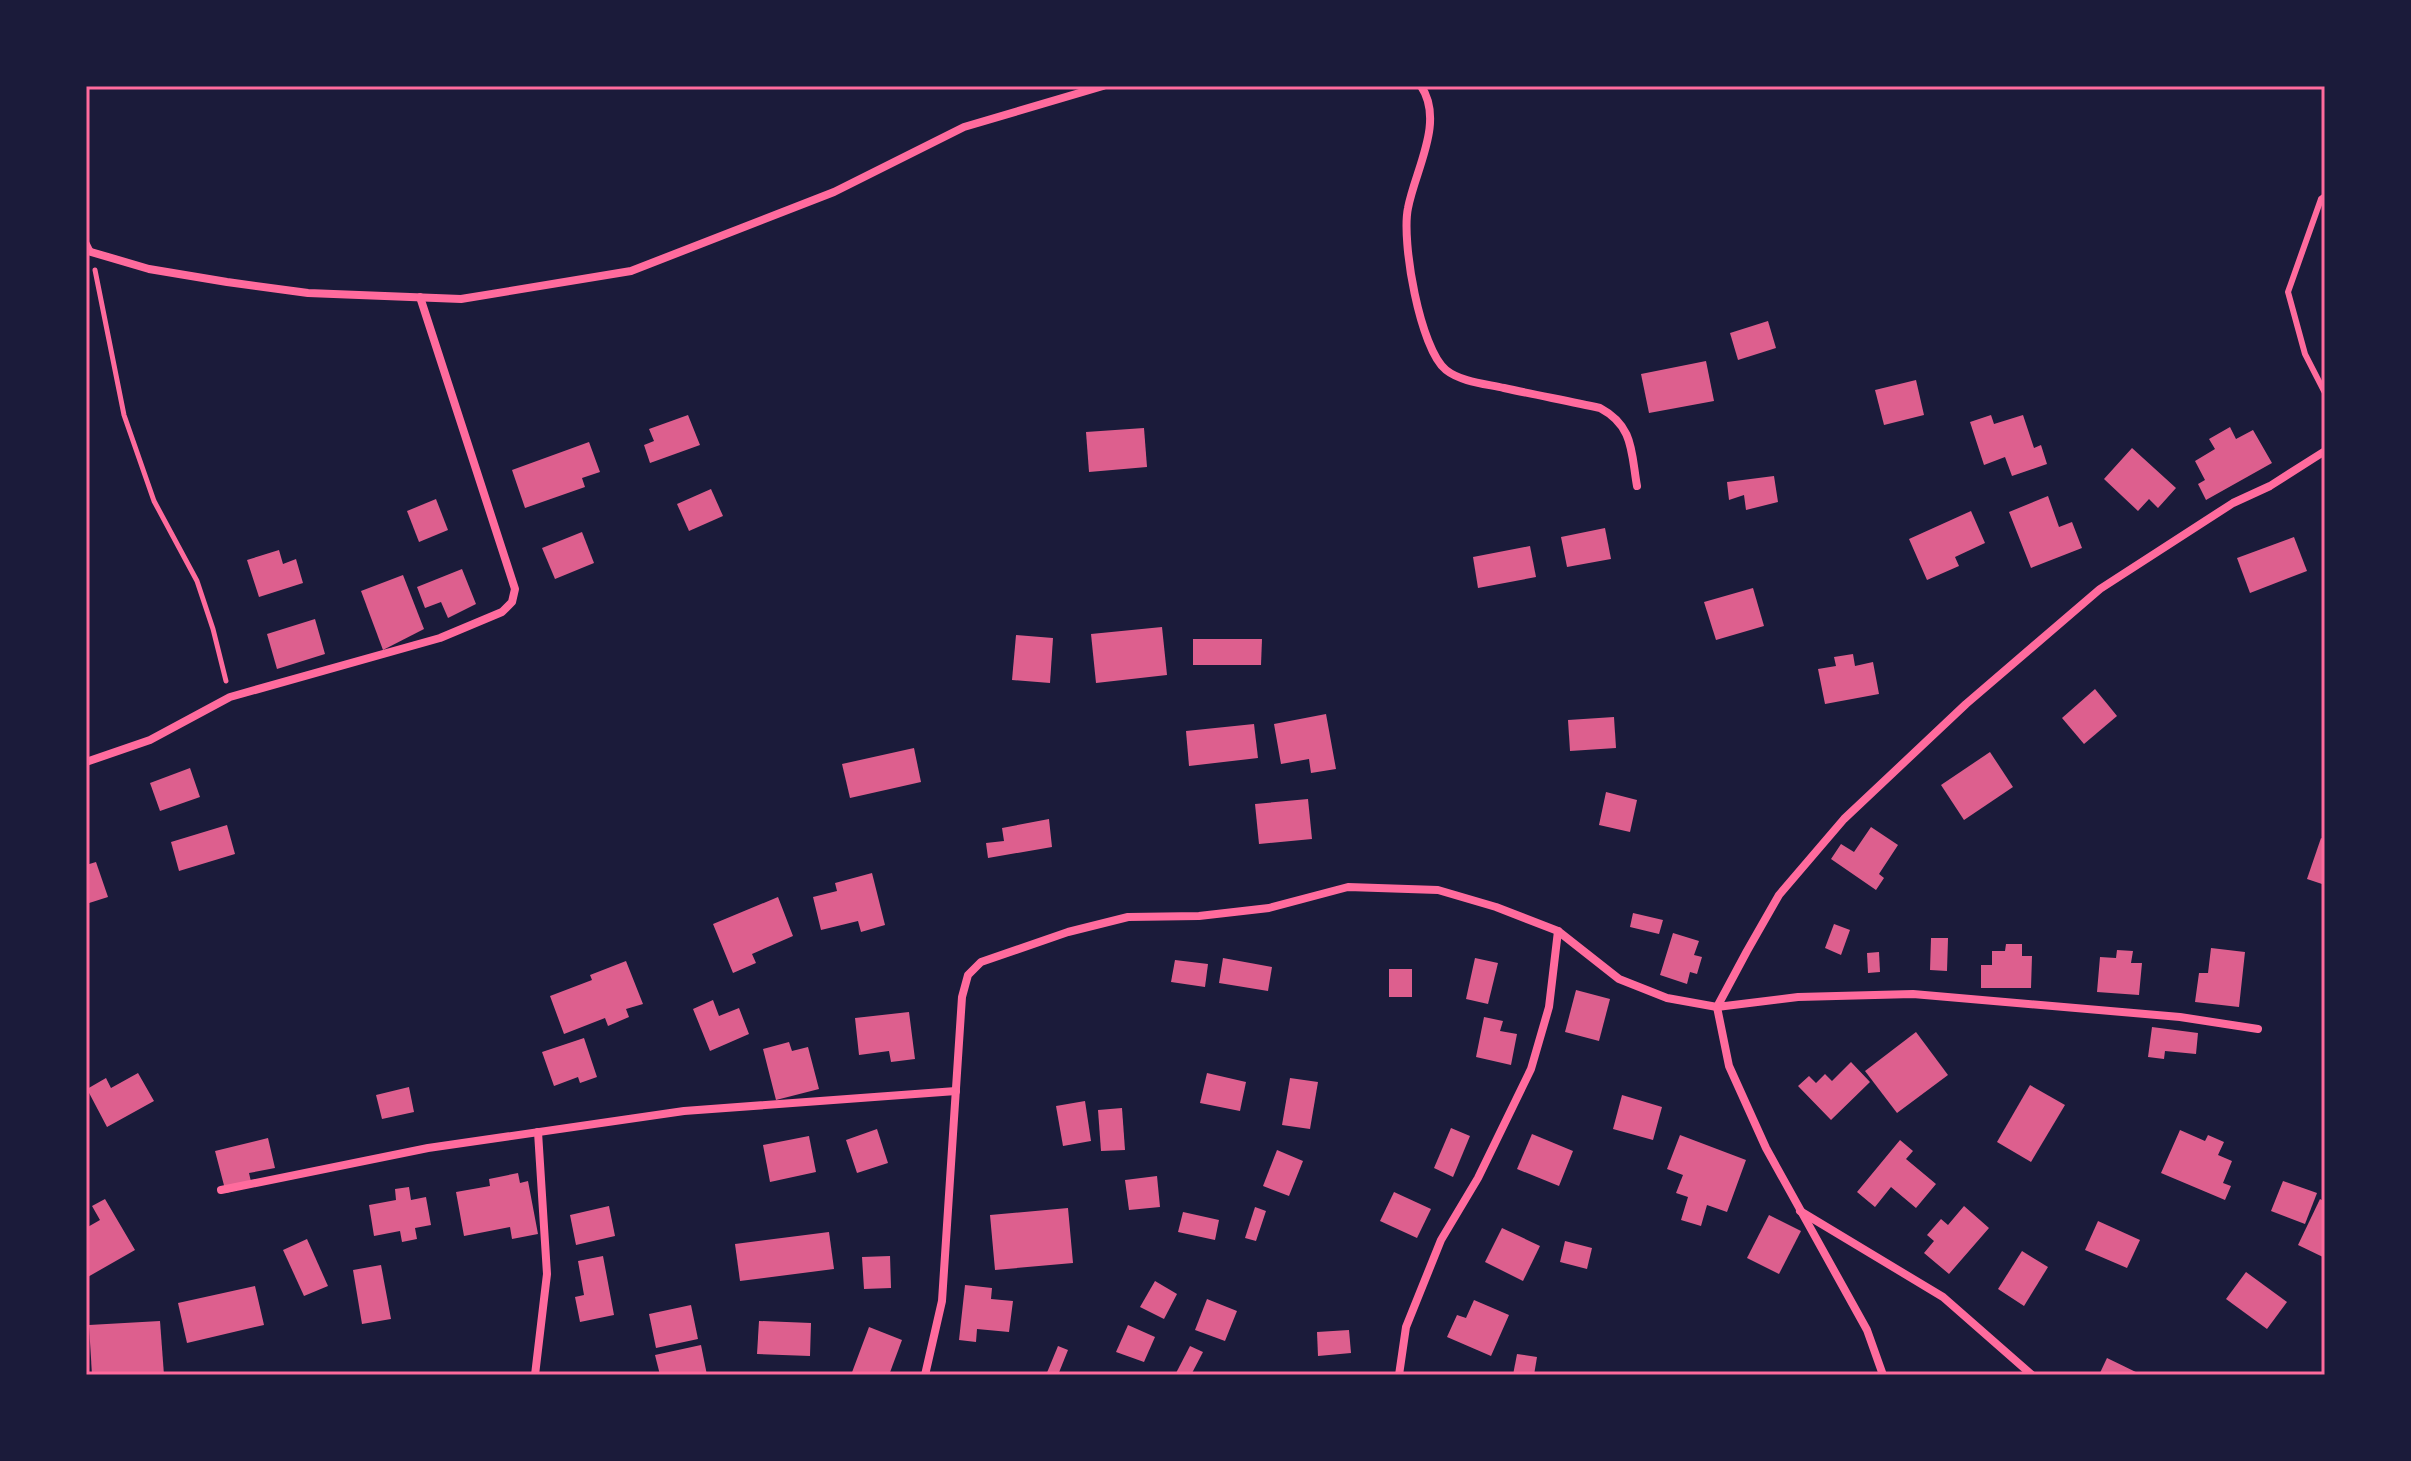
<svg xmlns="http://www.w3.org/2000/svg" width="2411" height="1461" font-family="Manrope,sans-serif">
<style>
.building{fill:#dd5f8e}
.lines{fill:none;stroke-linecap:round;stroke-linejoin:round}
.path{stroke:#ff6b9d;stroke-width:5}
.service{stroke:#ff6b9d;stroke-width:6}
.minor{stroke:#ff6b9d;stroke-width:8}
.neatline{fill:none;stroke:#ff6b9d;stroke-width:3}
</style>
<rect width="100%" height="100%" fill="#1b1b3a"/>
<g class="building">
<polygon points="1768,321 1776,348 1738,360 1730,333"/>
<polygon points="1706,361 1714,401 1649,413 1641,374"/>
<polygon points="1916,380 1924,415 1884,425 1875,390"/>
<polygon points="688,415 700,445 650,463 644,445 654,441 649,429"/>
<polygon points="1991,415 1994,424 2023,415 2034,448 2041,445 2047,464 2012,476 2005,457 1984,465 1970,422"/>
<polygon points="2230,427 2236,439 2253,430 2272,463 2206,500 2198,484 2205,480 2195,461 2215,449 2209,439"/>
<polygon points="1144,428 1147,467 1089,472 1086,432"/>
<polygon points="589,442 600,472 582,478 585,487 525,508 512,470"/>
<polygon points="2132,448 2176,488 2158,508 2149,499 2138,511 2104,479"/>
<polygon points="1774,476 1778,502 1746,510 1744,495 1729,500 1727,482"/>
<polygon points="711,489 723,516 689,531 677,504"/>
<polygon points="2048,496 2059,527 2072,522 2082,548 2031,568 2009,512"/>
<polygon points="436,499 448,530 419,542 407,511"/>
<polygon points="1971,511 1985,543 1955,557 1959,566 1927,580 1909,539"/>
<polygon points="1605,528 1611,559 1567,567 1561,537"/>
<polygon points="582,532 594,563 555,579 542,548"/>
<polygon points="2294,537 2307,571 2250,593 2237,558"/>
<polygon points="1530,546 1536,577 1478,588 1473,557"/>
<polygon points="279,550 283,564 296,559 303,583 259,597 247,560"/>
<polygon points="462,569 476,604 448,618 441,602 425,608 417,587"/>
<polygon points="403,575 424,629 383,650 361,591"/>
<polygon points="1753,588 1764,626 1716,640 1704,602"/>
<polygon points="315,619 325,654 277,669 267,634"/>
<polygon points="1162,627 1167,675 1096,683 1091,634"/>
<polygon points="1016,635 1053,638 1050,683 1012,680"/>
<polygon points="1193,639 1262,639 1261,665 1193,665"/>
<polygon points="1853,654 1855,666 1873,662 1879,694 1825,704 1818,669 1836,666 1834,657"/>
<polygon points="2095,689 2117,716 2084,744 2062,718"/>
<polygon points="1326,714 1336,769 1311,773 1309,759 1281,764 1274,724"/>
<polygon points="1614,717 1616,748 1570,751 1568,720"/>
<polygon points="1254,724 1258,758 1189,766 1186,731"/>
<polygon points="914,748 921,782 850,798 842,764"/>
<polygon points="1990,752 2013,787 1964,820 1941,785"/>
<polygon points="190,768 200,797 160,811 150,783"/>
<polygon points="1606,792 1637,800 1630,832 1599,825"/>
<polygon points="1308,799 1312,839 1259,844 1255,804"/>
<polygon points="1049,819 1052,847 988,858 986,843 1004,841 1002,828"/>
<polygon points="227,825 235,854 179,871 171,842"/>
<polygon points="1871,827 1898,845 1879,874 1884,878 1876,890 1831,859 1841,844 1854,852"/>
<polygon points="2321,838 2325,840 2325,885 2307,879"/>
<polygon points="96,862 108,897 86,904 86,865"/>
<polygon points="872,873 885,925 861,932 858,921 821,930 813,897 837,891 835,883"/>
<polygon points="778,897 793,936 752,954 756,963 733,973 713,924"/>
<polygon points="1633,913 1663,920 1659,934 1630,927"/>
<polygon points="1834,924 1850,930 1841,955 1825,948"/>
<polygon points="1673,933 1699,941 1694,955 1702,957 1697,974 1690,972 1687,984 1660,975"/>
<polygon points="1931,938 1948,938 1947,971 1930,970"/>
<polygon points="2006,944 2022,944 2022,956 2032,956 2031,988 1981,988 1981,965 1992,965 1992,951 2005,951"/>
<polygon points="2211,948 2245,952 2239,1007 2195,1002 2199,973 2208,973"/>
<polygon points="2117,950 2133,951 2131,963 2142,963 2139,995 2097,992 2100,957 2116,958"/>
<polygon points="1879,952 1880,972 1868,973 1867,953"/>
<polygon points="1223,958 1272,967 1268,991 1219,983"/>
<polygon points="1475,958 1498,963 1488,1004 1466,999"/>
<polygon points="1175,960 1208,964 1205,987 1171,982"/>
<polygon points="626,961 643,1004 626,1009 629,1017 608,1026 605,1018 564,1034 550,996 592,980 590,975"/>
<rect x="1389" y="969" width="23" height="28"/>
<polygon points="1576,990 1610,999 1599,1041 1565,1032"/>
<polygon points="713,1000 719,1016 739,1008 749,1034 710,1051 693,1009"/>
<polygon points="909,1012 915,1059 891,1062 889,1051 859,1055 855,1018"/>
<polygon points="1484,1017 1503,1021 1500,1031 1517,1034 1511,1065 1476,1057"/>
<polygon points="2152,1027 2198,1033 2196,1054 2165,1051 2164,1059 2148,1057"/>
<polygon points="1916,1032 1948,1075 1897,1113 1865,1071"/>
<polygon points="584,1038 597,1077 580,1083 578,1077 554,1086 542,1052"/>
<polygon points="789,1042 792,1051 808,1047 819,1089 776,1100 763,1049"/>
<polygon points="1851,1062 1870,1082 1831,1120 1798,1086 1809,1076 1816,1083 1825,1074 1832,1081"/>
<polygon points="138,1073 154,1101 107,1127 87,1089 106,1078 111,1088"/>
<polygon points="1207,1073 1246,1082 1240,1111 1200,1103"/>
<polygon points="1290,1078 1318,1082 1310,1129 1282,1125"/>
<polygon points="2030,1085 2065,1105 2031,1162 1997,1142"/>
<polygon points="409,1087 414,1112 382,1119 376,1095"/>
<polygon points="1622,1095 1662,1107 1653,1140 1613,1129"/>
<polygon points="1085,1101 1091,1141 1063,1146 1056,1106"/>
<polygon points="1122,1108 1125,1150 1101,1151 1098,1110"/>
<polygon points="1451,1128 1470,1136 1453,1177 1434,1168"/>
<polygon points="877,1129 888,1163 857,1173 846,1140"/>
<polygon points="2180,1130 2205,1141 2208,1135 2224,1142 2218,1155 2232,1161 2223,1183 2231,1186 2225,1200 2161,1173"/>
<polygon points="1532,1134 1573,1151 1559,1186 1517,1169"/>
<polygon points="1680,1135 1746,1160 1727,1212 1707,1205 1701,1226 1681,1220 1688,1197 1676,1193 1683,1175 1667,1169"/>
<polygon points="809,1136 816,1172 770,1182 763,1145"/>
<polygon points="268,1138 275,1168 249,1173 252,1186 226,1193 215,1151"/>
<polygon points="1900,1140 1913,1151 1906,1159 1936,1184 1916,1208 1891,1187 1875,1207 1857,1192"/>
<polygon points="1277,1150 1303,1161 1289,1196 1263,1186"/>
<polygon points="518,1173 520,1183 528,1181 538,1234 512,1239 510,1227 464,1236 456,1192 490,1186 489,1179"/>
<polygon points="1157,1176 1160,1207 1129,1210 1125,1180"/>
<polygon points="2283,1181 2317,1193 2305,1224 2271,1211"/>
<polygon points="409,1187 411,1200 426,1197 431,1225 415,1228 417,1239 402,1242 400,1231 374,1236 369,1205 396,1200 395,1189"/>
<polygon points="1394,1192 1431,1209 1417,1238 1380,1221"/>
<polygon points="105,1199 135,1250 86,1278 86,1228 100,1220 92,1206"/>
<polygon points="2320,1199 2325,1202 2325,1258 2298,1245"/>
<polygon points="609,1206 615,1236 576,1245 570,1215"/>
<polygon points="1964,1206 1989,1228 1949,1274 1924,1253 1934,1241 1927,1235 1941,1219 1948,1225"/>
<polygon points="1255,1207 1266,1211 1256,1241 1245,1238"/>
<polygon points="1068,1208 1073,1263 995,1270 990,1215"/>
<polygon points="1183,1212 1219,1220 1215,1240 1178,1232"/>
<polygon points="1769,1215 1801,1231 1779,1274 1747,1258"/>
<polygon points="2098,1221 2140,1240 2127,1268 2085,1250"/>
<polygon points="1502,1228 1540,1246 1523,1281 1485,1262"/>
<polygon points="829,1232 834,1269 740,1281 735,1244"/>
<polygon points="307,1239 328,1286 304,1296 283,1250"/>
<polygon points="1565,1241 1592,1248 1587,1269 1560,1262"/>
<polygon points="2022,1251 2048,1267 2024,1306 1998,1289"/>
<polygon points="603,1256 614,1315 580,1322 575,1297 584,1295 578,1261"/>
<polygon points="890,1256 891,1288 864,1289 862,1257"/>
<polygon points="381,1265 391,1319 362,1324 353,1270"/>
<polygon points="2246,1272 2287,1302 2267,1329 2226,1299"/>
<polygon points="1155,1281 1177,1294 1164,1319 1140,1307"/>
<polygon points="965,1285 992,1288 991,1299 1013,1301 1009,1332 977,1329 976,1342 959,1340"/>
<polygon points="255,1286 264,1325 187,1343 178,1303"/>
<polygon points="1207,1299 1237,1311 1225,1341 1195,1330"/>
<polygon points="1474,1300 1509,1315 1491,1356 1447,1337 1457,1315 1466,1318"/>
<polygon points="691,1305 698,1339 656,1348 649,1314"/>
<polygon points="160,1321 164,1375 92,1375 89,1325"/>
<polygon points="759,1321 811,1323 810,1356 757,1354"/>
<polygon points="1128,1325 1155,1337 1144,1362 1116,1352"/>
<polygon points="869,1327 902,1340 889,1375 851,1375"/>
<polygon points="1349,1330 1351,1353 1318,1356 1317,1332"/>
<polygon points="701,1345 707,1375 660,1375 655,1355"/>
<polygon points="1058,1346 1068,1350 1058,1375 1046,1375"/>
<polygon points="1190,1346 1203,1352 1191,1375 1175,1375"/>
<polygon points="1517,1354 1537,1357 1534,1375 1513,1375"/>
<polygon points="2107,1358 2142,1375 2099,1375"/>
</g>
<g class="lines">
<polyline class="path" points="95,270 124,415 154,501 197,581 213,629 226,681"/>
<g class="service">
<polyline points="2325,196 2321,199 2288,292 2305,354 2325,393"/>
<polyline points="86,242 91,252"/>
</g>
<g class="minor">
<path d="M1421,86C1445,122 1415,170 1408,208C1401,241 1420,349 1446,370C1461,382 1487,384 1504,388C1536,395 1568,401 1600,408C1634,426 1631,452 1637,486"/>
<polyline points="91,252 149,269 227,282 308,293 461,299 631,271 834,192 964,127 1103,86"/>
<polyline points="86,762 150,740 230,697 440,638 502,612 512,602 515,589 420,297"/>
<polyline points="221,1190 428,1148 684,1111 956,1091"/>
<polyline points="1800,1211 1943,1297 2032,1375"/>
<polyline points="535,1375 547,1274 538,1132"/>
<polyline points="925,1375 942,1301 962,997 968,975 981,962 1068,932 1128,917 1199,916 1269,908 1348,887 1438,890 1496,907 1558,931 1619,979 1667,998 1717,1007 1798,997 1913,994 2180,1017 2258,1029"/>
<polyline points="1399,1375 1406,1327 1441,1240 1478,1178 1531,1069 1549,1007 1558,931"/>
<polyline points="1883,1375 1867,1330 1766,1148 1729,1066 1717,1007 1747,951 1779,895 1844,819 1966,704 2100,589 2233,503 2270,486 2325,451"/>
</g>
</g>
<rect width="2411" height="1461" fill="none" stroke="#1b1b3a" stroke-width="176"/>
<rect x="88" y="88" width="2235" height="1285" class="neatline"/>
</svg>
